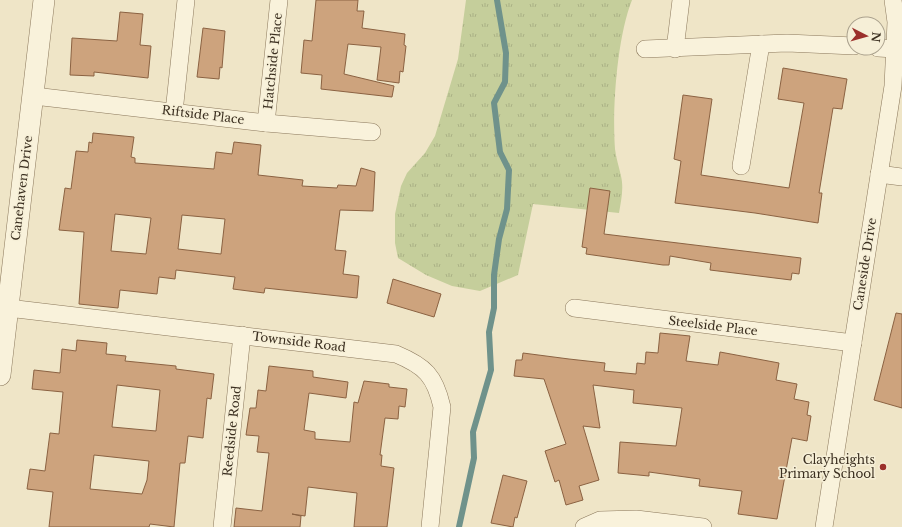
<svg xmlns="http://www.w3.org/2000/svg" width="902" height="527" font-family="'Libre Baskerville',serif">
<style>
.grass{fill:url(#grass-tufts)}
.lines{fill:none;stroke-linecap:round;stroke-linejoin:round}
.stream{stroke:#6f928b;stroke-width:6}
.building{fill:#cda37d;stroke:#8b6242;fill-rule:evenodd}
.minor-casing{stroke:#8b785c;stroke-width:18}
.tertiary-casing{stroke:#8b785c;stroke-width:22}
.minor{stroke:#f9f2db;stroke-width:17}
.tertiary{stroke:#f9f2db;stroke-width:21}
.poi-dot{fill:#9b302b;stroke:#f6efd7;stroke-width:1.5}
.labels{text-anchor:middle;stroke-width:3;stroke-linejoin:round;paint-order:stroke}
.street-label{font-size:12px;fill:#3b2f20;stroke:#f6efd7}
.poi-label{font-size:12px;fill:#3b2f20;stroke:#f6efd7;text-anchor:end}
</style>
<defs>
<pattern id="grass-tufts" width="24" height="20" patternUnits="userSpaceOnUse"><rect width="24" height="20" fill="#c5ce9b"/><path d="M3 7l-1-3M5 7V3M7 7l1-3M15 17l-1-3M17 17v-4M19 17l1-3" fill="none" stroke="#aab185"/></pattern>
</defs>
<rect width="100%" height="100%" fill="#efe5c7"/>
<path class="grass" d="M466,0H632C617,38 612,109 615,149C616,158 619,167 621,176C624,189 621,201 619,213L533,204L518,275L480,291L452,286L426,275L398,258L395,243V214L401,186L407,173L425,153L435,136L458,59Z"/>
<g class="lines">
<polyline class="stream" points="459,527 474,458 473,432 491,370 489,332 494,308 494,275 499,239 507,209 509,170 500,152 494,103 505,82 506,53 497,0"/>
</g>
<g class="building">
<polygon points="316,0 358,0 357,11 364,11 362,28 405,34 404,45 406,46 403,72 400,71 399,83 377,80 381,47 348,44 344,74 394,86 392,97 321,89 322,75 301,73 304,40 312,41"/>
<polygon points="120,12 143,14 140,45 151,46 148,78 94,72 94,76 70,75 72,38 117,41"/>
<polygon points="203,28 225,31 222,68 220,67 219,79 197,77"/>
<polygon points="783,68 847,79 842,109 833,108 819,193 822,193 818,223 755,213 675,203 681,161 674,159 683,95 712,99 701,175 789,188 804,103 778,99"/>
<path d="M93,133L134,137L131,157L135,158V163L214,169L216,152L232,154L234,142L261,145L258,175L303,180L302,186L337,188L338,185L356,186L361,168L375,172L373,211L340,210L335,250L346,251L343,274L359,276L357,298L265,288L264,293L233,289L235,277L176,270L175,279L159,277L157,294L120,290L118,308L79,304L84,232L59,230L65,188L71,189L76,151L88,152L89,142L92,143ZM115,214L151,218L146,254L111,251ZM182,215L225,219L221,254L178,249Z"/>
<polygon points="590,188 610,191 604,234 801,258 799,274 792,273 791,280 710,270 711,263 670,256 669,265 663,265 586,254 587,248 582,247"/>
<polygon points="393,279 441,294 434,317 387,303"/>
<polygon points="896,313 902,314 902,408 874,400"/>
<polygon points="660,333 690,336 686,361 718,365 720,352 779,363 776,380 797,384 794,399 809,402 807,415 811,416 807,441 792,438 777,519 738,514 742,491 699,486 700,479 649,472 649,476 618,473 620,442 676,446 682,408 633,403 634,390 593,385 600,428 583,426 599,480 579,486 583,500 566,505 559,480 555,482 545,451 566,444 544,379 514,376 516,360 522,360 523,353 569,359 605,363 604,371 636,374 637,363 645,364 646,352 658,353"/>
<path d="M77,340L107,343L106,354L126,356L125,361L176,366V369L214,374L211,399L207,398L203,438L188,436L185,463H180L174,527L150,524L149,527H49L53,492L27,489L30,469L45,471L50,433L59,434L63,392L32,389L34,370L60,373L62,349L76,351ZM117,385L160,390L156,431L112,427ZM94,455L149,461L147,480L142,494L90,489Z"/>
<polygon points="269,366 313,371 313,377 348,382 346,398 309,393 304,430 315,432 315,439 350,442 354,402 358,403 364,381 389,384 389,387 407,389 405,407 399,406 398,419 385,418 380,455 382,455 381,466 394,468 387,527 354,527 357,493 308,487 305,516 292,514 301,516 300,527 234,527 236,508 262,511 269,453 257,452 259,436 246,435 250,408 256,408 258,390 266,391"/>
<polygon points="503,475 527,481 517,518 515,517 513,527 491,523"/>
</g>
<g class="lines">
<defs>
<g id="minor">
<polyline points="878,48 895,49"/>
<polyline points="645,49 787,43 854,46"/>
<polyline points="675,49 681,0"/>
<polyline points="34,96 266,123 372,132"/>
<polyline points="174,112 186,0"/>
<polyline points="266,123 279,0"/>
<polyline points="741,166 761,44"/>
<polyline points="879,174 902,177"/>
<path d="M8,308L396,354C425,366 435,376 442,407L430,527"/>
<polyline points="574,308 853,343"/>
<polyline points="222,527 242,335"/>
<polyline points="584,527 600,520 636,519 703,527"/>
<polyline points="824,527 893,86 896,22 893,0"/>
</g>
<polyline id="tertiary" points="0,375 44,0"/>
</defs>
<use href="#minor" class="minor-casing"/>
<use href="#tertiary" class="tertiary-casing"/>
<use href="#minor" class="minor"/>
<use href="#tertiary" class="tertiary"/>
</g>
<circle class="poi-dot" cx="883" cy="467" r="4"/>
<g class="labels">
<g class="street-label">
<text transform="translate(273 61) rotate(-84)" y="4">Hatchside Place</text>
<text transform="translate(203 115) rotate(7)" y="4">Riftside Place</text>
<text transform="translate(22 188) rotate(-83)" y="4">Canehaven Drive</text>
<text transform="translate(865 264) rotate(-81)" y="4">Caneside Drive</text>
<text transform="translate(713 326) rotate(7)" y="4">Steelside Place</text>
<text transform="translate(299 342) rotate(7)" y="4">Townside Road</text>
<text transform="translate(232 431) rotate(-84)" y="4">Reedside Road</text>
</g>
<g class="poi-label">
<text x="875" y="464">Clayheights<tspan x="875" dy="14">Primary School</tspan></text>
</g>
</g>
<g transform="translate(866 36) rotate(96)"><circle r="19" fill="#f6efd7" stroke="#aba28e"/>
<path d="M0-3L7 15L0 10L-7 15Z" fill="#9b302b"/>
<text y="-6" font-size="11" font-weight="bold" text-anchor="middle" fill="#3b2f20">N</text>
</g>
</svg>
